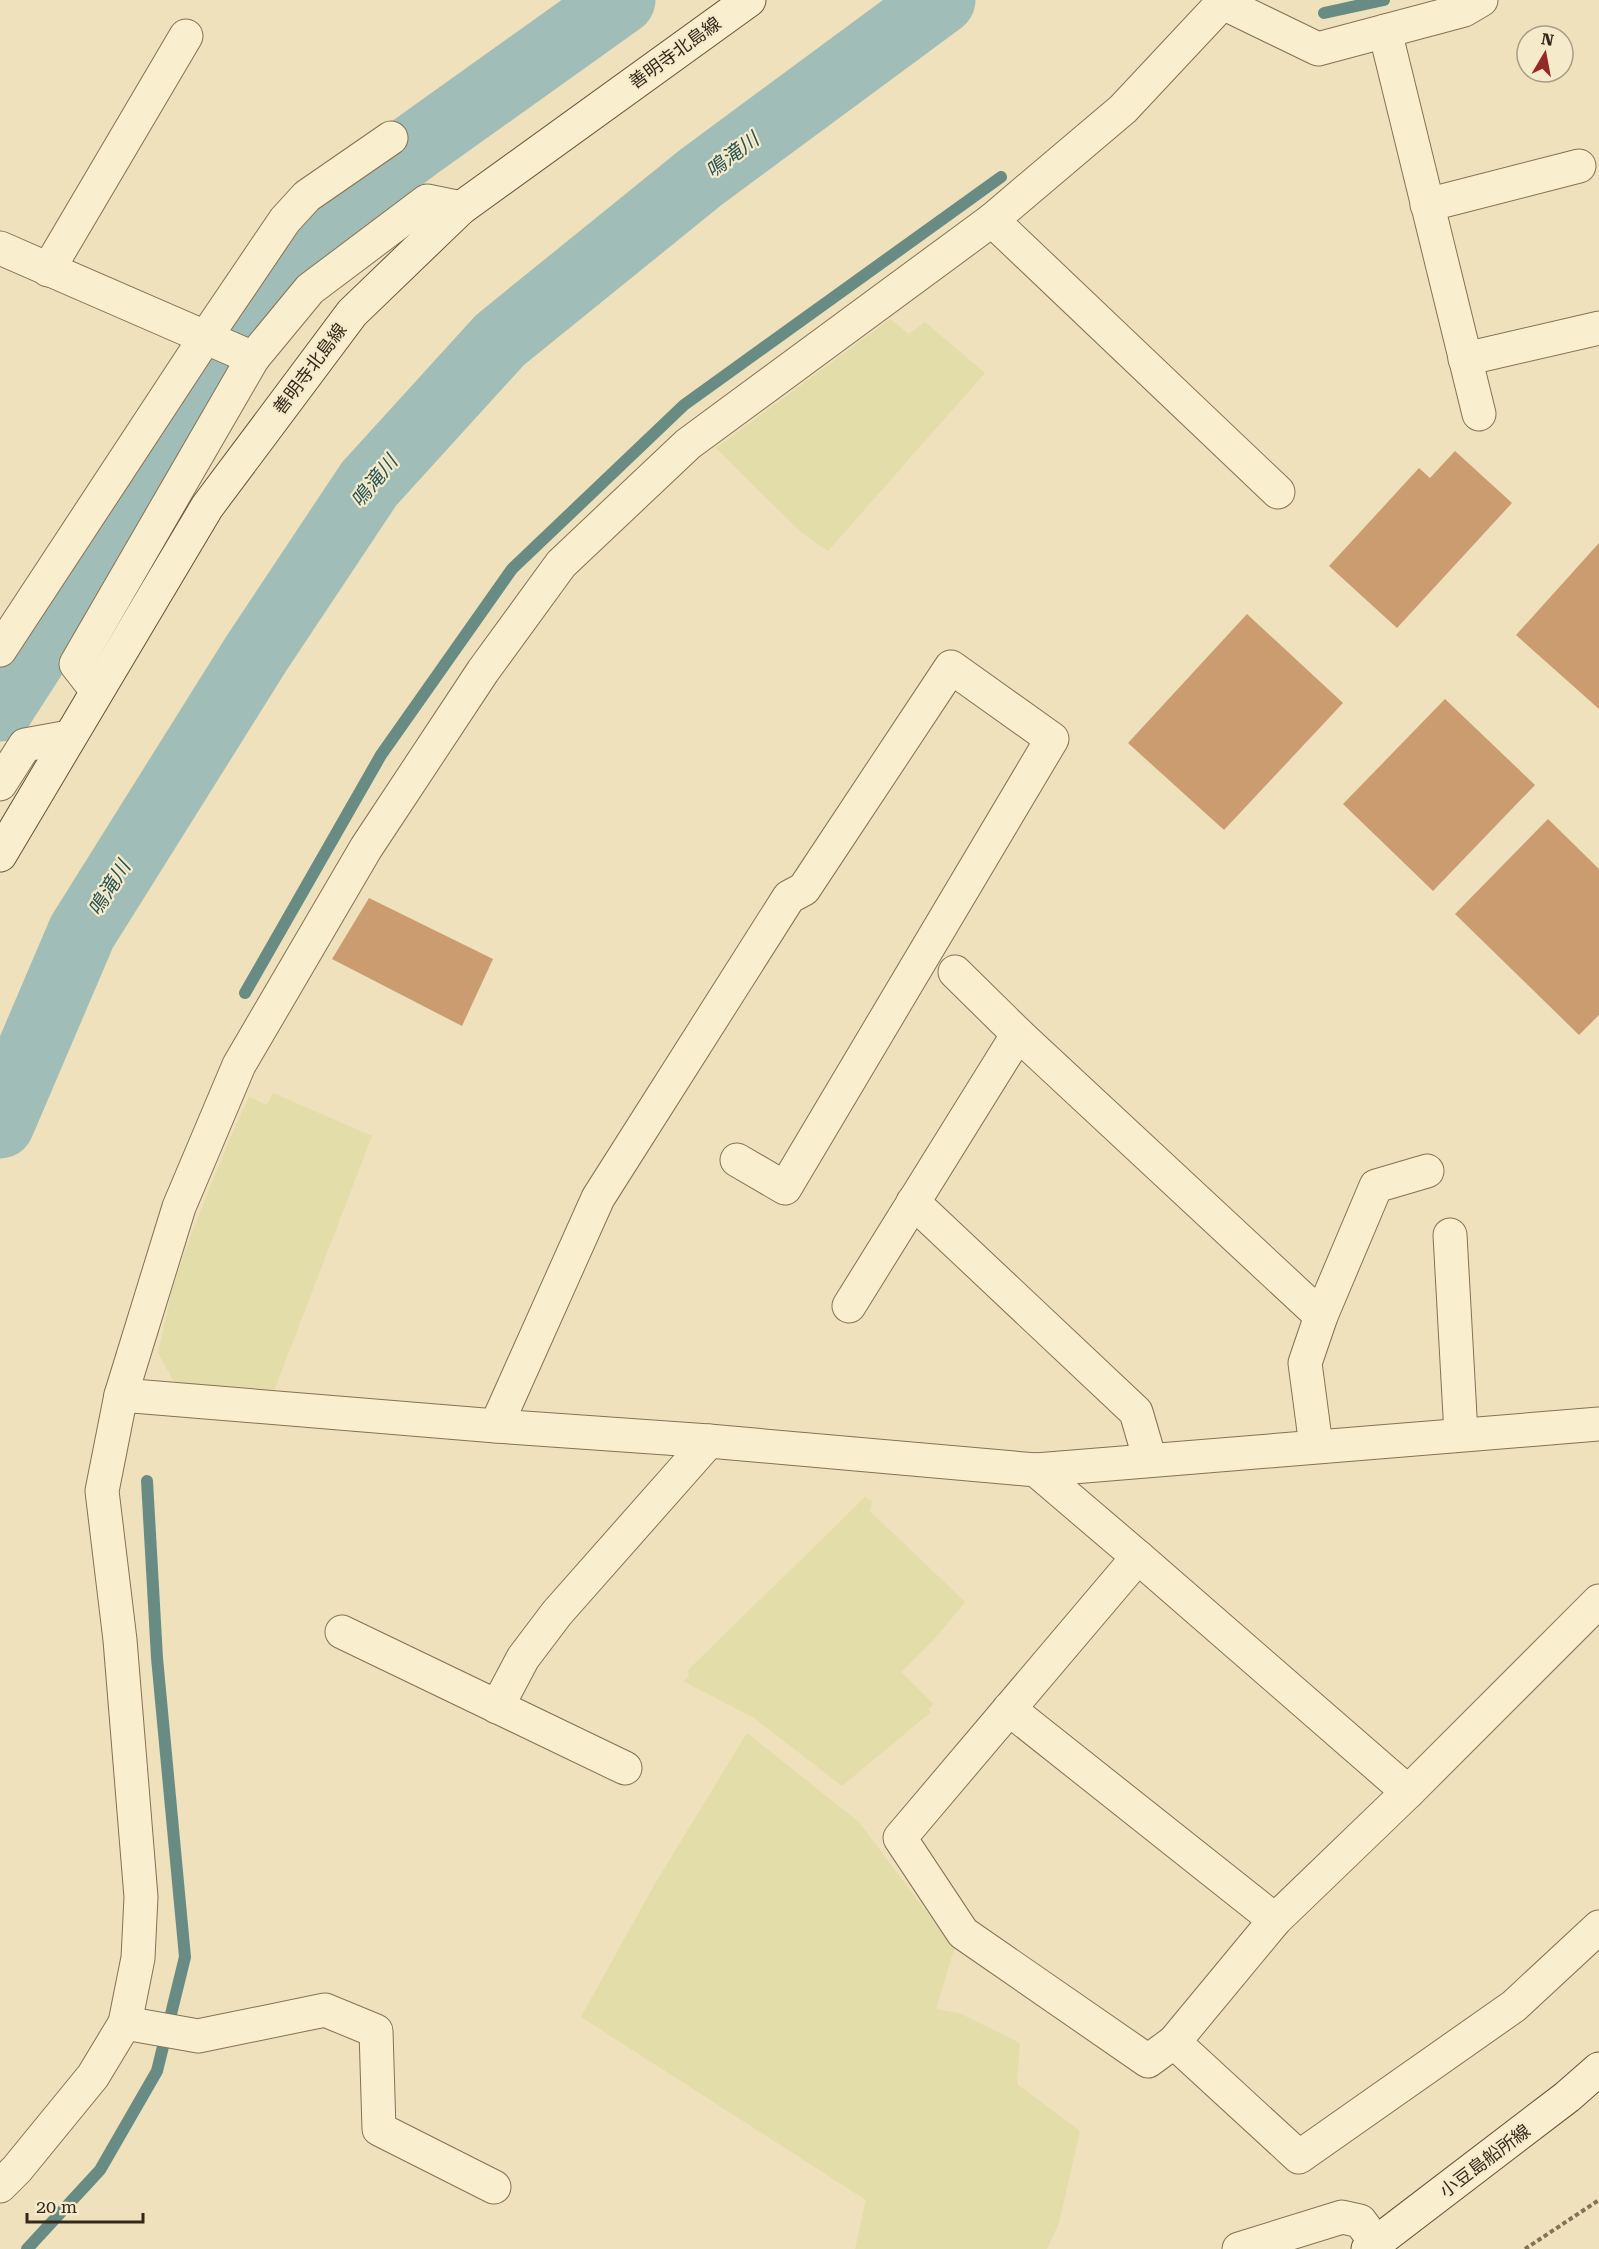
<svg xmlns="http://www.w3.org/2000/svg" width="1599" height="2249" font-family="'Roboto Serif','Noto Sans JP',serif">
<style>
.farmland{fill:#e3dda9}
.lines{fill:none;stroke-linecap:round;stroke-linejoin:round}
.stream{stroke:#688c84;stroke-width:12}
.river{stroke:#a0beb7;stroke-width:69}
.building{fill:#cc9c71}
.minor-casing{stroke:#857155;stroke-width:35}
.secondary-casing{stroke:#665239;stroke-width:35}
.path{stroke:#857155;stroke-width:4;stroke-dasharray:4.5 3;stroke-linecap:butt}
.minor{stroke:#f9eece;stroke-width:33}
.secondary{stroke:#f9eece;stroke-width:33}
.labels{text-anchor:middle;stroke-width:4.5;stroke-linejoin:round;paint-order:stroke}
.street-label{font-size:18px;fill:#34281b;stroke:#f5ebcb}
.water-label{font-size:20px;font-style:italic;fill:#295453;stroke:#f5ebcb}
</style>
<rect width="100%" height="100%" fill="#eee1bc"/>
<g class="farmland">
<polygon points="890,319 909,334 925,322 985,373 828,551 802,533 716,448"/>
<polygon points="273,1093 372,1136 272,1396 179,1391 158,1353 172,1290 190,1237 228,1143 249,1097 267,1105"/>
<polygon points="865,1497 872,1502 870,1511 965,1602 937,1636 901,1672 933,1704 928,1709 931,1712 842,1786 754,1718 683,1681 689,1677 688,1670"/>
<polygon points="747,1733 859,1822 937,1926 956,1943 936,2009 959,2013 1020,2043 1017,2084 1080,2131 1059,2223 1047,2249 855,2249 866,2200 581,2017 656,1882"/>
</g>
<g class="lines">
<g class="stream">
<polyline points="1324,13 1384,0"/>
<polyline points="245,993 381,755 512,569 684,405 1001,177"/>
<polyline points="27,2249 100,2170 157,2071 185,1957 157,1658 147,1481"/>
</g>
<g class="river">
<polyline points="0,707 125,513 206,375 289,258 333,209 415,147 621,0"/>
<polyline points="0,1124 82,932 256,654 369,484 500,340 700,178 941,0"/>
</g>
</g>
<g class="building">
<polygon points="1455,451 1512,503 1397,628 1329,566 1419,468 1430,478"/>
<polygon points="1599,543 1599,709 1516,635"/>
<polygon points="1247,614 1343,703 1224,830 1128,743"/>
<polygon points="1445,699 1535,785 1433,891 1343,804"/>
<polygon points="1548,819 1599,869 1599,1015 1579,1035 1455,914"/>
<polygon points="369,898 493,959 462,1026 332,959"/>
</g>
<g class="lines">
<defs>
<g id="minor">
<polyline points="1223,3 1318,49 1464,10 1481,0"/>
<polyline points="1385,31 1479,414"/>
<polyline points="1427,205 1579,166"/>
<polyline points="992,220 1278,492"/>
<polyline points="0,248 253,358 310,289 427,201 461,208"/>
<polyline points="48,270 186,36"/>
<polyline points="1465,359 1599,328"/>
<polyline points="0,650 205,338 285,220 307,196 391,138"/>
<polyline points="97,691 76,664 253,358"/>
<polyline points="0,784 25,745 69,737"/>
<polyline points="955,972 1018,1034 1321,1316"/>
<polyline points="913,1202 1136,1412 1150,1460"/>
<polyline points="1450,1235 1461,1434"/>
<polyline points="849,1306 1018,1034"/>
<polyline points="121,1395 496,1426 709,1441 1036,1470 1599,1424"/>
<polyline points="496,1426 598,1198 789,897 804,889 951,667 1052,739 785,1188 737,1160"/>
<polyline points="1316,1446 1305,1363 1321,1316 1376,1186 1427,1171"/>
<polyline points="1036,1470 1138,1557 900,1838 963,1933 1148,2061 1174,2042 1299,2157 1514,2006 1599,1927"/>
<polyline points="1138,1557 1408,1792"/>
<polyline points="342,1632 625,1768"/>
<polyline points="497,1707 523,1658 557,1613 709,1441"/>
<polyline points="1009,1709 1275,1920"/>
<polyline points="125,2023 198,2036 325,2010 376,2031 379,2129 494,2187"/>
<polyline points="1174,2042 1275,1920 1408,1792 1599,1601"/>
<polyline points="0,2186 17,2169 93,2076 125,2023 138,1958 141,1897 120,1640 102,1491 121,1395 179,1207 239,1065 366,848 483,671 561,564 688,444 992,220 1123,109 1225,0"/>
<polyline points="1239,2249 1342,2217 1360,2221 1377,2244"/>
</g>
<g id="secondary">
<polyline points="0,855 207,507 352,313 461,208 749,0"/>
<polyline points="1368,2249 1567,2097 1599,2069"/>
</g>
</defs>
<use href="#minor" class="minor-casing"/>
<use href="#secondary" class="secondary-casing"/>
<polyline class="path" points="1525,2249 1599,2200"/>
<use href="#minor" class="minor"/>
<use href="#secondary" class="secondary"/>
</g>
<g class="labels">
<g class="street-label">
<text transform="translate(675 53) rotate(-36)" y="6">善明寺北島線</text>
<text transform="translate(310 369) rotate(-53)" y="6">善明寺北島線</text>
<text transform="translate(1485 2161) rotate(-37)" y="6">小豆島船所線</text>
</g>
<g class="water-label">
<text transform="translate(732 155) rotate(-37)" y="7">鳴滝川</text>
<text transform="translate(374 481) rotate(-51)" y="7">鳴滝川</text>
<text transform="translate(109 888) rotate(-58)" y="7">鳴滝川</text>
</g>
</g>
<g transform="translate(1545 54) rotate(10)"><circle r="28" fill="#f5ebcb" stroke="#a89d85" stroke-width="1.5"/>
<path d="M0-4.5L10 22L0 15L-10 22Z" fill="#942a25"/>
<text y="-9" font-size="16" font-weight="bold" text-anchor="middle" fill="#34281b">N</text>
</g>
<path d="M27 2213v9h116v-9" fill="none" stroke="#34281b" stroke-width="3"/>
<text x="36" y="2213" font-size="18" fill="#34281b" stroke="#f5ebcb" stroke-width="4.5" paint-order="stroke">20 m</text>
</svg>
